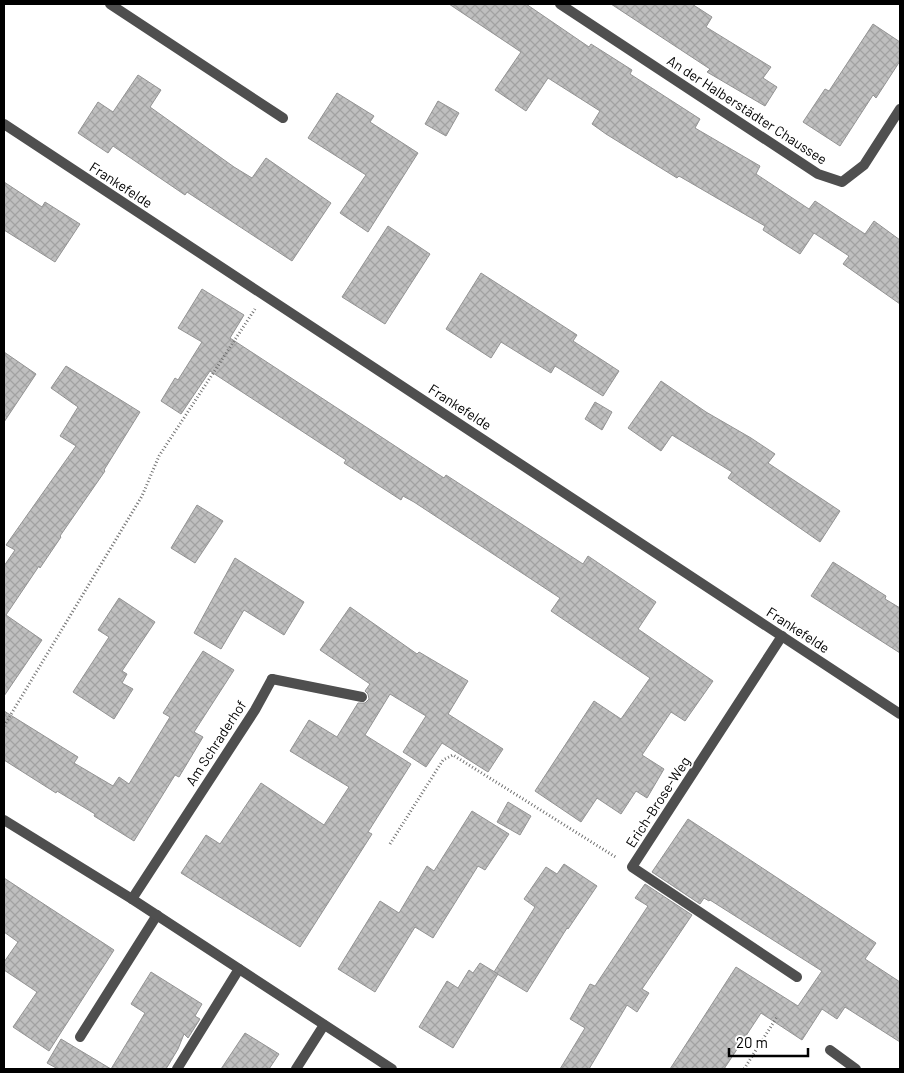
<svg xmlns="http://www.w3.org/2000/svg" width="904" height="1073" font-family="Barlow,sans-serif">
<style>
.building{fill:url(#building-cross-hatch);stroke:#939393}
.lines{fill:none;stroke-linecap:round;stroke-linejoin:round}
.path{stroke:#717171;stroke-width:3;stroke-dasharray:1 2.5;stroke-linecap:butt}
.service{stroke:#4f4f4f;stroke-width:10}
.minor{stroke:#4f4f4f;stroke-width:10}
.labels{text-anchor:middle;stroke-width:4;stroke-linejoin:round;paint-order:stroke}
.street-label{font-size:14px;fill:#000;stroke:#fff}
</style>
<defs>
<pattern id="building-cross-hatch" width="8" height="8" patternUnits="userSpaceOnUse" patternTransform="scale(1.25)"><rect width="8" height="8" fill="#bfbfbf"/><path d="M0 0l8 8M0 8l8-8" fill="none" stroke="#a2a2a2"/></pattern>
</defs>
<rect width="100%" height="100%" fill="#fff"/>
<g class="building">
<polygon points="449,4 526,4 589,47 591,44 632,70 630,74 700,119 695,128 760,166 756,174 809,209 815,201 865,234 874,221 900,240 900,304 843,264 849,256 814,233 800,254 763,230 765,226 679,176 677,178 606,134 592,124 600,111 548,78 526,111 495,90 521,52"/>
<polygon points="611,4 692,4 712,17 706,27 771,67 763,78 777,87 765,106 707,72 710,69"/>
<polygon points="873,24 900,42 900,61 876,98 873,95 840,146 803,122 825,89 829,91"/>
<polygon points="138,75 161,90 150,107 234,167 252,178 266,158 331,203 292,261 187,192 185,195 113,146 108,153 78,133 98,102 113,112"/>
<polygon points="337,93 374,116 370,122 418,153 368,232 340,213 366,175 308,138"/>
<polygon points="438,101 459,113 446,136 425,124"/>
<polygon points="4,182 42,207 45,202 80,224 55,262 4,230"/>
<polygon points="388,226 430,254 385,324 342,297"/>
<polygon points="481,273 577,335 573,341 619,371 603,396 555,366 551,373 501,342 491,358 446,329"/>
<polygon points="202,289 244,315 230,338 444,478 446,475 583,564 588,556 656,602 638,629 713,681 685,721 671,712 642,755 664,769 647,798 636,791 621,814 597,798 581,822 535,791 594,701 621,719 650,678 551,611 560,598 414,502 403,496 401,500 344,463 346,460 210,371 181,414 161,401 175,378 178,380 202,342 178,328"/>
<polygon points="4,352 36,374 4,422"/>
<polygon points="66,366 140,412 104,470 105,471 60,536 61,537 40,568 39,566 6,615 42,640 4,696 4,566 15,550 6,545 76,446 60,436 78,407 51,388"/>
<polygon points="661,381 706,412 751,438 775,454 768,463 840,511 820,542 728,478 732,472 672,435 661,451 628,428"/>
<polygon points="595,402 612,412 602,430 585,419"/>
<polygon points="197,505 223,521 195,563 171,548"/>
<polygon points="235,558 304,602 284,635 244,610 221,649 194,633"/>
<polygon points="833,562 886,596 885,599 900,608 900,653 811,596"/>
<polygon points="119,598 155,622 122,671 127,674 122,683 133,689 114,719 73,692 109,637 98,630"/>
<polygon points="350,607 417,654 419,652 468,681 448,714 503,749 488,772 442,743 426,767 403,752 426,716 390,694 365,735 411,764 368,832 372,834 300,947 181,873 206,835 220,844 261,783 324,825 349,787 290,751 309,720 337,737 358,703 365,703 369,699 368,694 365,691 370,684 320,650"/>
<polygon points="203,651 234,670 194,732 203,737 179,777 175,775 134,841 94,816 95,814 57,791 56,793 4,760 4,711 78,757 74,763 113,786 119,777 129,784 170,717 163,713"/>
<polygon points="508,802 531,816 520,835 497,822"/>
<polygon points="472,811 509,834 485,870 478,866 433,938 415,927 375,992 338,969 380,901 399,913 427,866 434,871"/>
<polygon points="688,819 876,943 865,959 900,982 900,1042 845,1007 837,1019 822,1009 802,1040 761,1013 724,1069 670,1069 736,967 798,1006 822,971 710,900 709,901 704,898 700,904 652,872"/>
<polygon points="564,864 597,886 568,929 567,928 527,992 494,972 535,907 524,899 546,867 557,874"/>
<polygon points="4,878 114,950 49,1051 13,1027 37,992 4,970 4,962 18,942 4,932"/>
<polygon points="645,884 692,915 642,989 649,993 637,1012 627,1005 589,1069 560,1069 585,1028 570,1019 590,984 595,986 648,906 635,898"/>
<polygon points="480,963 498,974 453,1048 419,1027 447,981 458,988 469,970 473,973"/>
<polygon points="151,972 202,1004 195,1016 200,1019 188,1038 184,1034 178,1049 166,1069 58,1069 47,1063 61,1039 111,1069 145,1013 131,1004"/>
<polygon points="245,1033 279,1054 269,1069 221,1069"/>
</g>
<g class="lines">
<g class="path">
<polyline points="4,726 142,496 159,456 255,309"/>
<polyline points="390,844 443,760 453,755 617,858"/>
<polyline points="744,1069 777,1017"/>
</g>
<g class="service">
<polyline points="272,679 362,697"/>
<polyline points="80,1037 157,915"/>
<polyline points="177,1069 239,969"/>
<polyline points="296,1069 324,1025"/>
</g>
<g class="minor">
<polyline points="110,4 283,118"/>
<polyline points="560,4 818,174 842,182 864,165 900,109"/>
<polyline points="4,124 900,714"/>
<polyline points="782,636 632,867 797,977"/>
<polyline points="4,820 132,899 392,1069"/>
<polyline points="132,899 255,710 272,679"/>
<polyline points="830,1050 856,1069"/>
</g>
</g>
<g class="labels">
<g class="street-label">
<text transform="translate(747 110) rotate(33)" y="5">An der Halberstädter Chaussee</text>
<text transform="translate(121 185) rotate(33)" y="5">Frankefelde</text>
<text transform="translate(460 407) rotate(33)" y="5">Frankefelde</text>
<text transform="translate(798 630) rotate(33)" y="5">Frankefelde</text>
<text transform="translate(216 743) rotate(-57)" y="5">Am Schraderhof</text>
<text transform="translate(658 802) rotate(-57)" y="5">Erich-Brose-Weg</text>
</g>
</g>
<rect width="904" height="1073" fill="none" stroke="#000000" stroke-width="10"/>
<path d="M729 1048v8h79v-8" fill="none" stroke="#000000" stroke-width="2.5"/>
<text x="736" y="1048" font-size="15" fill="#000000" stroke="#ffffff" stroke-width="4" paint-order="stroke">20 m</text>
</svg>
